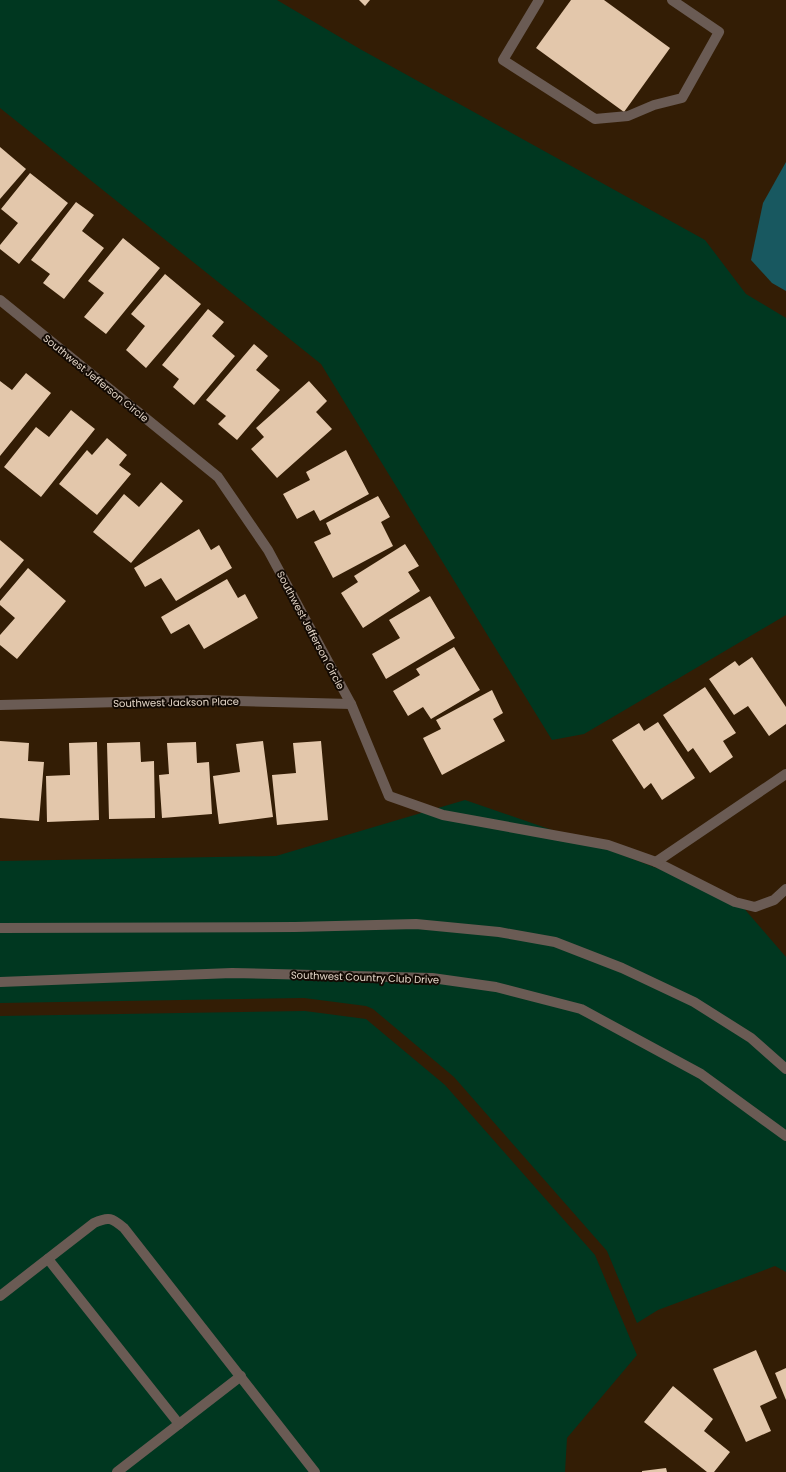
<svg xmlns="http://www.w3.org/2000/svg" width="786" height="1472" font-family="Poppins,sans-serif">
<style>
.green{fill:#003720}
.water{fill:#185860}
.building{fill:#e3c7ab}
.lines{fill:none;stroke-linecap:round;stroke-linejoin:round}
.service{stroke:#6a5b54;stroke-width:10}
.minor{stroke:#6a5b54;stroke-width:10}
.labels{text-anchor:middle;stroke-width:4;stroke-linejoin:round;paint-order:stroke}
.street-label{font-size:10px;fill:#e5d7c9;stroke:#130a03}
</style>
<rect width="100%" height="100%" fill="#331d05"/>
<g class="green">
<polygon points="0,0 277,0 360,49 705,240 746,294 786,318 786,615 584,734 552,740 321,364 0,108"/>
<polygon points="465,800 604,848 735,898 786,957 786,1272 775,1266 658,1310 637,1323 607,1251 454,1077 373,1009 366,1006 304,998 0,1003 0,861 276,856"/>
<polygon points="305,1011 366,1019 445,1085 595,1255 637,1355 567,1438 565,1472 0,1472 0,1016"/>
</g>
<polygon class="water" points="786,162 786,291 772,283 751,260 763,203"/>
<g class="building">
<polygon points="359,0 370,0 365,6"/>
<polygon points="571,0 604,0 670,48 624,112 536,48"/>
<polygon points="0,147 26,169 0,199"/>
<polygon points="30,173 68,203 19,264 0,249 0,245 18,223 1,209"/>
<polygon points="76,202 94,215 82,231 104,248 64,299 43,283 50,274 31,260"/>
<polygon points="123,238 160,268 106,334 84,317 104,293 88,281"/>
<polygon points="165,274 201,304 146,368 126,350 145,326 131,314"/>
<polygon points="208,309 224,322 212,336 235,356 194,405 173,387 179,379 162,365"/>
<polygon points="254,344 268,356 256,370 280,390 237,440 218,424 226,416 206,400"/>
<polygon points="26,373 51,393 0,456 0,381 12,390"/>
<polygon points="309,381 327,401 316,412 332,429 277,478 251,449 264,437 256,428"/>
<polygon points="71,410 95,429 41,497 4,467 36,427 49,437"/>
<polygon points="107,438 127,455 119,465 131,474 97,515 59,484 87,450 92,455"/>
<polygon points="346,450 369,494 320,521 314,510 297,519 283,494 310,480 306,472"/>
<polygon points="161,482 183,501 131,563 93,532 124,494 139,507"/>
<polygon points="378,496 390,517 381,522 393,546 333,578 314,542 331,534 326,523"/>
<polygon points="199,529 211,550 219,545 232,568 176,601 161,578 145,587 134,568"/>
<polygon points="0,540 24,560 0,589"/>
<polygon points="405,544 419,566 408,572 420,591 363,628 341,593 358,582 354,576"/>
<polygon points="28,568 66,601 17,659 0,645 0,635 15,618 0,605 0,601"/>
<polygon points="227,579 238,598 245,594 258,618 204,649 189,624 171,634 161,617"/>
<polygon points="430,596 455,638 386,679 372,654 400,638 389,620"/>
<polygon points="454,647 480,690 431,719 423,707 408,716 393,691 420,675 416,669"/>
<polygon points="752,657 786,707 786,724 769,736 748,706 734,715 709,679 735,661 739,666"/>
<polygon points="705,687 736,733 723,741 733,757 710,773 693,748 688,752 663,715"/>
<polygon points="492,690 503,713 493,719 505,741 442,775 423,738 441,729 436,720"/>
<polygon points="658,722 695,778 662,800 651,783 644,789 612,740 639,723 644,731"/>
<polygon points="0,741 29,743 28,761 44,762 39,821 0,818"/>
<polygon points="263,741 273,817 219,824 213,776 240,772 236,744"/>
<polygon points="321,741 328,820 277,825 272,775 296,773 293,743"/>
<polygon points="97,742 99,820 47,822 46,776 70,775 69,743"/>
<polygon points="140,742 141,762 154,761 155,818 109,819 107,743"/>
<polygon points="196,742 197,763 209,762 212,814 162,818 159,775 169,774 167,743"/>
<polygon points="756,1350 777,1398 760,1406 771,1431 746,1442 713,1369"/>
<polygon points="786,1368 786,1400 775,1373"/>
<polygon points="673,1386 713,1419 704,1431 730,1452 714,1472 707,1472 644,1422"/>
<polygon points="666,1468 667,1472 642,1472 642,1471"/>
</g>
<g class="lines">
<g class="service">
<polyline points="539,0 503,60 595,119 628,116 654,105 682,98 719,32 672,0"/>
<polyline points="48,1259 179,1424"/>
<path d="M0,1296L94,1223C109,1216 112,1218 124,1228L315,1472"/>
<polyline points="117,1472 241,1376"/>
</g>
<g class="minor">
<polyline points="0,300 218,477 268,550 351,704 389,796 443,815 608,845 656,862 735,902 755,907 774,900 786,889"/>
<polyline points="0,705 202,700 351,704"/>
<polyline points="656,862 786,774"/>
<polyline points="0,928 295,927 416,924 499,932 555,942 622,968 694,1002 751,1038 786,1069"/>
<polyline points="0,982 232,973 432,978 496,987 581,1009 701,1074 786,1136"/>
</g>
</g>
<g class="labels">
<g class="street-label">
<text transform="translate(96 378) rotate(39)" y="4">Southwest Jefferson Circle</text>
<text transform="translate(311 630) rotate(62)" y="4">Southwest Jefferson Circle</text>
<text transform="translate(176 702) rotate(-1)" y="4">Southwest Jackson Place</text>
<text transform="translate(365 977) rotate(2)" y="4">Southwest Country Club Drive</text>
</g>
</g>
</svg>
